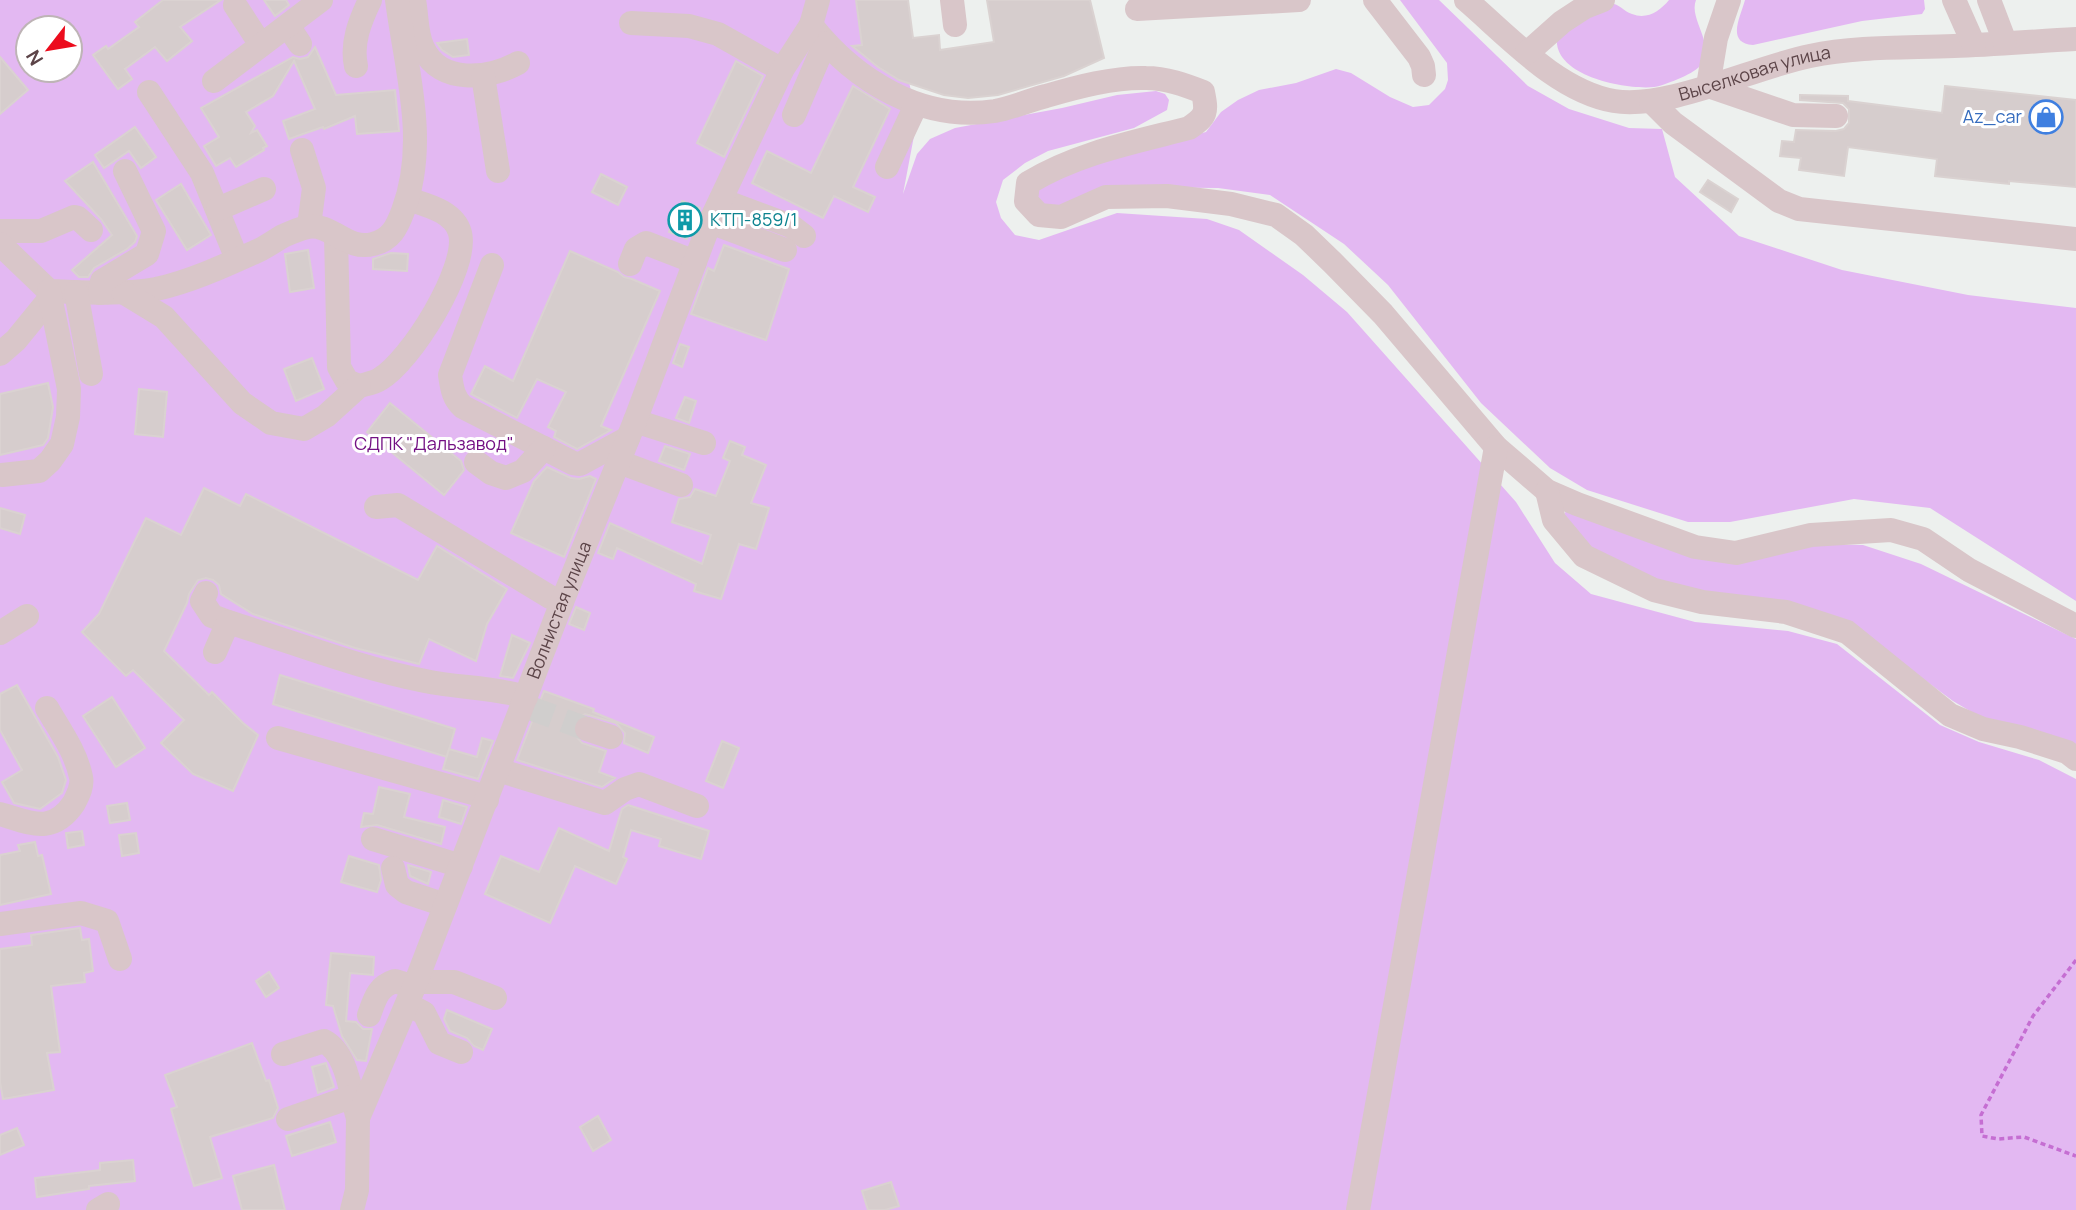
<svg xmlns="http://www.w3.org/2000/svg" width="2076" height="1210" font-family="Manrope,sans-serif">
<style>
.green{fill:#e3b8f2;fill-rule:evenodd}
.building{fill:#d6cdcd;stroke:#dad2d1;stroke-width:2}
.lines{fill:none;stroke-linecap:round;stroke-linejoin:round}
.minor-tunnel{stroke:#d0cecd;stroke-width:24;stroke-dasharray:24 12;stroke-linecap:butt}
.path{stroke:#c56ed2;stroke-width:3.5;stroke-dasharray:5 3.5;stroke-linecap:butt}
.minor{stroke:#d9c6c9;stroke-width:24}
.labels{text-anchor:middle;stroke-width:6;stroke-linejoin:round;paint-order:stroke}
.street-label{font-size:18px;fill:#5c4448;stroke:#fff}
.shop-label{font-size:18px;fill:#366cbe;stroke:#fff;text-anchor:end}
.culture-label{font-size:18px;fill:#0d838f;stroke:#fff;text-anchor:start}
.park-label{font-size:18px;fill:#731083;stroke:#fff}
</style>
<rect width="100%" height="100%" fill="#edf0ee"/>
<g class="green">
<path d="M0,0H892L917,120L903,194L917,154L930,139L955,128L1062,108L1117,95L1156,91L1165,94L1169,100L1167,110L1134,128L1048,151L1025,163L1003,180L996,202L1001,218L1015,235L1039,240L1117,213L1207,219L1239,230L1303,275L1347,312L1516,502L1555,563L1591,594L1695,622L1788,631L1837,644L1940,725L1979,742L2039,760L2076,779V1210H0ZM28,28H70V70H28Z"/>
<polygon points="1400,0 1439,0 1528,86 1569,109 1629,128 1662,129 1675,177 1739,236 1842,270 1968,295 2076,308 2076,601 1930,508 1854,499 1730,522 1688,522 1587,490 1550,468 1481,403 1388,285 1344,244 1270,195 1218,188 1108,187 1050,209 1035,196 1043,181 1104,159 1206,132 1221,112 1238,100 1259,90 1296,83 1336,69 1351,73 1390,97 1413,107 1429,105 1445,89 1448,80 1447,63"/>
<path d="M1669,0H1696C1688,20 1718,45 1699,67C1693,74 1663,86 1654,87C1626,90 1553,76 1557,38L1610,3C1620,4 1623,11 1632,14C1647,20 1660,11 1669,0Z"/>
<path d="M1745,0H1924L1925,9L1922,14L1862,21L1753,45C1726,43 1740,18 1745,0Z"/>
<polygon points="1566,511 1690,555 1821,544 1863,545 1921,564 2076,639 2076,749 1980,717 1953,701 1853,627 1656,581 1588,550 1564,515"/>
</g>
<g class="building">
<polygon points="163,0 221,0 180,27 192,41 167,61 155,47 125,69 132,79 118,89 93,55 106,46 108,49 139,27 135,22"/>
<polygon points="264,0 286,0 289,5 275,16"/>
<polygon points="856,0 908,0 913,38 939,35 940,50 994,42 987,0 1090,0 1104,58 1064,76 998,95 968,98 944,95 899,80 878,67 852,46 862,45"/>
<polygon points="467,39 469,55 453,57 442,50 437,43"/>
<polygon points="315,47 336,95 395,90 399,131 357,134 355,116 324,129 323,127 289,139 283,121 315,109 294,61 273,96 246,112 255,126 251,133 257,130 267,146 263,148 264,150 236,167 230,158 216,166 204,146 219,137 201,108 293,57 300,59 308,57"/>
<polygon points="0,57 28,90 0,114"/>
<polygon points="736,61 763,76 724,157 697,143"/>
<polygon points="853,86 890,109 853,187 875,197 868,212 834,196 823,218 752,183 767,151 811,173"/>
<polygon points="1945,86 2076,100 2076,187 2009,181 2009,184 1935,176 1937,159 1848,147 1844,176 1799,170 1801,158 1780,156 1782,141 1794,142 1796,130 1836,131 1844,129 1849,123 1849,109 1843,103 1800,100 1800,95 1848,96 1848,101 1942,113"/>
<polygon points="135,127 156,157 141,168 129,151 104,168 95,155"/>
<polygon points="93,162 137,236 135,242 127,249 94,268 88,277 79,277 72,270 112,235 101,219 65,181"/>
<polygon points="601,174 627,187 618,205 592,192"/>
<polygon points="1708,180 1738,199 1731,212 1700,192"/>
<polygon points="181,184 211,235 187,250 156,200"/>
<polygon points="682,201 700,208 687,239 669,232"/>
<polygon points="724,245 789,269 766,340 691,314 708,268 714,271"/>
<polygon points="308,250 314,288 290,292 285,254"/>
<polygon points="570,251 618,272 624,277 632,279 660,291 601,426 611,430 577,449 554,437 556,431 548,427 566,392 537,379 517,418 471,394 485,366 513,381"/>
<polygon points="391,253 408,254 407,271 373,269 373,259"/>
<polygon points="680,344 689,347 682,367 673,363"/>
<polygon points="312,358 324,389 296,401 284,369"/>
<polygon points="48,383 53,407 48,438 43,445 0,455 0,394"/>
<polygon points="139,389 167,392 163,437 135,434"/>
<polygon points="685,397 696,401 689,423 676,418"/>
<polygon points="390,403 461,461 464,470 444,495 367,432"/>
<polygon points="730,441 745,447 742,455 766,465 751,503 769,508 756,549 739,544 721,599 694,591 696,584 617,548 613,559 598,553 610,523 702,564 711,535 672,522 679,499 690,497 695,489 716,496 730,461 723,458"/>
<polygon points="665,446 690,454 684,470 659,461"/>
<polygon points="547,467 571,478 579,479 590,476 596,479 564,557 511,533 534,481"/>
<polygon points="204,488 240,506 246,494 418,580 437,546 507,589 487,624 476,661 429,639 419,664 355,648 253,614 221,594 219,585 213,580 206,578 198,580 189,594 187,603 164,651 209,695 212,692 243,723 258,735 233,791 193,774 161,743 184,720 133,670 126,676 82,632 99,614 146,518 181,535"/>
<polygon points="0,508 25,515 20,534 0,528"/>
<polygon points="576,607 590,613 584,630 569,624"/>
<polygon points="512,635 530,643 513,678 500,676"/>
<polygon points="280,675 455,729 447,757 273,704"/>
<polygon points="17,685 58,757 66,780 62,793 40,809 14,803 2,782 22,770 0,730 0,694"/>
<polygon points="544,691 594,709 593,712 654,737 648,753 624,743 625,733 616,723 585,714 577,718 573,725 573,733 582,743 606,751 599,772 615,778 602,787 517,760"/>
<polygon points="112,697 145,748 116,767 83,716"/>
<polygon points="482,738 493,741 478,779 443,769 449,749 477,757"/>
<polygon points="722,741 739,748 723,788 706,781"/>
<polygon points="379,787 410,794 404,817 445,827 441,844 377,825 361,827 364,813 373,814"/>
<polygon points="443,800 467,807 461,824 439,817"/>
<polygon points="127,803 130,820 110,823 107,806"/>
<polygon points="628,805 709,831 701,859 659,846 661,839 631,830 623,857 627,859 616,884 575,866 550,923 485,894 501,856 539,872 559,828 609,851 622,809"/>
<polygon points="82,831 84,845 68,848 66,833"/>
<polygon points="136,833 139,853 122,856 119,835"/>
<polygon points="35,842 38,856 42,855 51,894 0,905 0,855 20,851 18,845"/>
<polygon points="349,856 379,865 381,880 377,892 341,882"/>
<polygon points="408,865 431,872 428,884 410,876"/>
<polygon points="80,928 82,940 89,939 93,971 84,973 85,982 51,986 60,1052 47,1053 54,1090 3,1099 0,1082 0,949 32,945 31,935"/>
<polygon points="331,953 374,957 373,975 350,973 346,1021 356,1022 363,1029 372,1029 366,1061 357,1060 342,1036 333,1006 326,1005"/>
<polygon points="269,972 279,988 266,997 256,981"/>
<polygon points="447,1010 492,1029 483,1050 474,1046 467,1038 450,1031 444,1019"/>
<polygon points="252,1043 266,1081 269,1080 278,1108 273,1118 210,1137 222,1178 194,1186 171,1109 177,1107 165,1075"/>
<polygon points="326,1063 334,1087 318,1093 312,1067"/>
<polygon points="598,1116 611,1140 593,1151 580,1127"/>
<polygon points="330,1122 336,1142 292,1156 286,1136"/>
<polygon points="17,1128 24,1145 0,1155 0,1135"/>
<polygon points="133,1160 135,1181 89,1186 89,1189 37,1197 35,1178 100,1170 100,1163"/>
<polygon points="274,1165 285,1210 242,1210 233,1176"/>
<polygon points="891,1182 899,1206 885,1210 868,1210 862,1191"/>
</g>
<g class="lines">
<polyline class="minor-tunnel" points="530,708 587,729"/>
<polyline class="path" points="2076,960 2033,1016 2021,1039 1981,1115 1982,1136 1998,1139 2024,1137 2076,1156"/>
<g class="minor">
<path d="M414,0C417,15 416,35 423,48C440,85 489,79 518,63"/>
<polyline points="952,0 955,25"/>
<polyline points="1375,0 1419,57 1423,66 1424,75"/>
<path id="s1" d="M1466,0C1508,36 1557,91 1614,101C1667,110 1755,67 1810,56C1857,46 1906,48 1954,46C1994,45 2035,41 2076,39"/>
<polyline points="1729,0 1716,38 1708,86 1793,115 1836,116"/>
<polyline points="1954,0 1974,45"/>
<polyline points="1989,0 2005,42"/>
<polyline points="235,5 261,45"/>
<polyline points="1137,9 1299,0"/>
<polyline points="631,23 689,26 718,34 782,70"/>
<path d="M811,25C855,81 922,122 995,111C1012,108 1030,100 1046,96C1077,87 1114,77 1146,78C1166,78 1185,85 1203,92C1207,112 1207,116 1189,128C1135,142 1077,153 1028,183L1026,201L1039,215L1061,217L1106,197L1167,196L1231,204L1276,215L1304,235L1333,263L1383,314L1496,447L1547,491L1577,504L1695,547L1736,553L1811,535L1891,530L1923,539L1969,570L2076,626"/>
<polyline points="288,26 300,44"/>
<polyline points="1527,53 1562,22 1585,7 1603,0"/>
<path d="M356,66C351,43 360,21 370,0"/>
<polyline points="483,76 498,171"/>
<polyline points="214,81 321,0"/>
<polyline points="149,92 202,173 237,259"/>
<polyline points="1651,101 1673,123 1779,201 1799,209 2076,239"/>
<polyline points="794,115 825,43"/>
<polyline points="302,150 314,188 309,226"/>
<polyline points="887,167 916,105"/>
<polyline points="721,200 791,226 804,236"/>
<polyline points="218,209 264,189"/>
<polyline points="710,222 785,250"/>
<polyline points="0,231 41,231 74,217 78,218 91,230"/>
<path d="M336,235L339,367L347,381L359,386C366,384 374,383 380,379C410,362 469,268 460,233C454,211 426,205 408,199"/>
<path d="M0,244L49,291C84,292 121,295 156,289C189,282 224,266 255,252C265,248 274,241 283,236C291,233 300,228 308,227C331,223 347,251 373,244C391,240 397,227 403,211C429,142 406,70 397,0"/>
<polyline points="630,264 636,249 646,243 695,262"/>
<path d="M492,265L450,375C452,388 453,398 463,407L573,463L580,464L628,438"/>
<polyline points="76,292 91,374"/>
<polyline points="123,292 164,317 242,403 271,423 304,429 326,416 359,386"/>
<polyline points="100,293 102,281 147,254 154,231 125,171"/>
<polyline points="0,354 16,340 51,297"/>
<polyline points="635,421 704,443"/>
<polyline points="476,462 491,473 506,478 523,471 544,448"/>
<polyline points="619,462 681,485"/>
<polyline points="2,475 39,471 50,461 62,444 68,417 69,389 49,291"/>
<polyline points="1547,491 1554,520 1584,556 1654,590 1702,602 1786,612 1847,632 1950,715 1983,729 2020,737 2067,752 2076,759"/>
<polyline points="376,507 398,505 550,597 562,602"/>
<polyline points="206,593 202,601 212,616 228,622"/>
<polyline points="0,633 27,616"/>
<path d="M215,652L228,622C293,642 358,668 425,681C458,688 493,687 526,697"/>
<polyline points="587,729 611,737"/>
<polyline points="278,738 476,794 487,800"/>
<polyline points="498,770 605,803 625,789 639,784 697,806"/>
<path d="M0,814C29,822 52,836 74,803C78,795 83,786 81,777C76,752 59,729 47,708"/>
<polyline points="373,839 461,866"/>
<polyline points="393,868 397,885 406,892 445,905"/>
<polyline points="0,924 81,913 107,921 120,959"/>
<polyline points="416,982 454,982 495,998"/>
<polyline points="407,1004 424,1013 439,1043 461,1052"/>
<path d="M369,1015C375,999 377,987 395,981L414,987"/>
<path d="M283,1054L324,1041C348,1054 350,1093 358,1118"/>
<polyline points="288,1119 351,1097"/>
<polyline points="98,1210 108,1204"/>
<path id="s2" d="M352,1210L357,1190L358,1118L414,987L562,602L635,421L710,222L782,70L811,25L818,0"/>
<polyline points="1358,1210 1496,447"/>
</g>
</g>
<defs>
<symbol id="shop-ring" viewBox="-11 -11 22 22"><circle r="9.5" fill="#fff" stroke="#3f7fe0" stroke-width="1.5"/><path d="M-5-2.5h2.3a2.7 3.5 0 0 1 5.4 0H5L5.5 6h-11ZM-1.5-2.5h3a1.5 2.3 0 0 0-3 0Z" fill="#3f7fe0"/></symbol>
<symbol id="building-ring" viewBox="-11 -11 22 22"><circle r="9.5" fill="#fff" stroke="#0f9aa8" stroke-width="1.5"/><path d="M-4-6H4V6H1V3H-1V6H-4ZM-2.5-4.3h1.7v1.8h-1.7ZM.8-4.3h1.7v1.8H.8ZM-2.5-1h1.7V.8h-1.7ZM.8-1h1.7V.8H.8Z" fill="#0f9aa8"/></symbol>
</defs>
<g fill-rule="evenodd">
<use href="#shop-ring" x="2027" y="98" width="38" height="38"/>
<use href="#building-ring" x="666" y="201" width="38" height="38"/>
</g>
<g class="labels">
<g class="street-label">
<text dy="6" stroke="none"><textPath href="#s1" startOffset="326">Выселковая улица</textPath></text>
<text dy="6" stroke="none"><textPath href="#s2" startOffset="639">Волнистая улица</textPath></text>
</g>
<g class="shop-label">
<text x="2022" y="123">Az_car</text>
</g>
<g class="culture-label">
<text x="710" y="226">КТП-859/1</text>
</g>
<g class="park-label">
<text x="434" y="450">СДПК "Дальзавод"</text>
</g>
</g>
<g transform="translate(49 49) rotate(239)"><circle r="33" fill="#ffffff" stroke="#beb4b6" stroke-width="2"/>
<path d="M0-5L12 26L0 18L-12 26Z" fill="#ec0c1d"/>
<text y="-10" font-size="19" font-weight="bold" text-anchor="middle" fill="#5c4448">N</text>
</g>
</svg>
